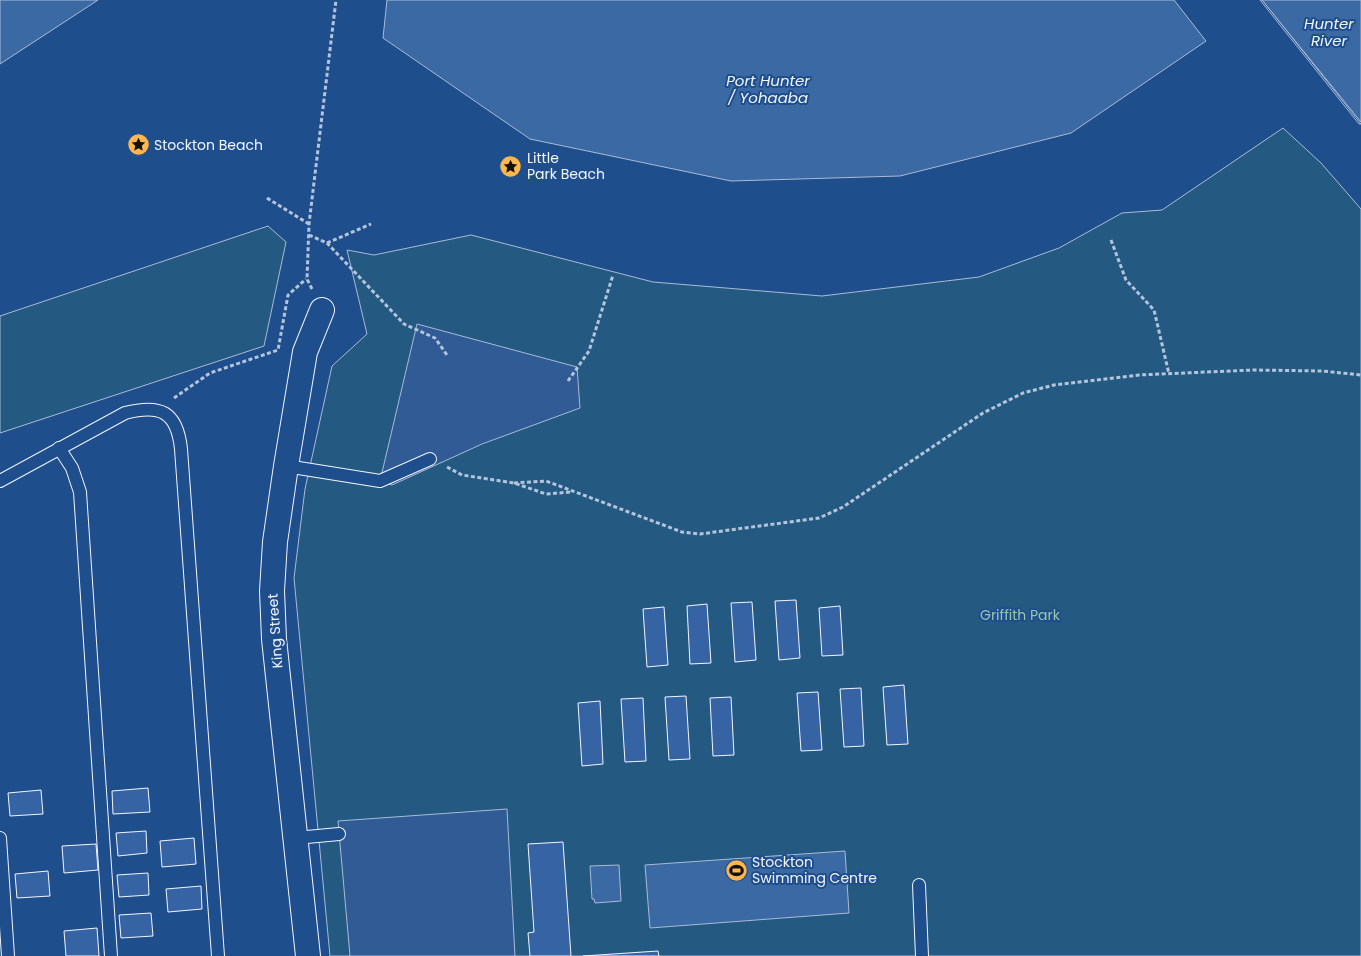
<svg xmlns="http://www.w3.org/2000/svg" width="1361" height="956" font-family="Poppins,sans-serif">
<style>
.green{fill:#245a82;stroke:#a8bbd7}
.parking{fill:#305b95;stroke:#a8bbd7}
.water{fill:#3b69a3;stroke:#a8bbd7}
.pier{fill:#1f4e8c;stroke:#a8bbd7}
.building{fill:#3563a3;stroke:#f2f6ff}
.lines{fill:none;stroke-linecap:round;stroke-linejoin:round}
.lane-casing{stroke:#f2f6ff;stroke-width:14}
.street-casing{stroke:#f2f6ff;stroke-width:26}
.path{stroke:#b3c4dc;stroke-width:3;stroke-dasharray:4 2.5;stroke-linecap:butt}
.lane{stroke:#1f4e8c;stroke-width:12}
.street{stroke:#1f4e8c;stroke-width:24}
.labels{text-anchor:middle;stroke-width:4;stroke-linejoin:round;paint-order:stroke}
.poi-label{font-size:14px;fill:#f2f6ff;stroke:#1f4e8c;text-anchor:start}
.park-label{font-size:14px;fill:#97c8a6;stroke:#1f4e8c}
.street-label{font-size:14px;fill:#f2f6ff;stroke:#1f4e8c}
.water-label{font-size:15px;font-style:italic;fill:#f2f6ff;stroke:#1f4e8c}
</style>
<rect width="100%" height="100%" fill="#1f4e8c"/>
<g class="green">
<polygon points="1283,128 1321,163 1361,209 1361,956 330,956 294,578 305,489 332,366 367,334 347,250 374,255 471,235 653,282 822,296 979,277 1059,248 1122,213 1162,210"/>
<polygon points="268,226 286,242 264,346 0,433 0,316"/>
</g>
<g class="parking">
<polygon points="417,324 577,367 580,408 482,444 392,485 380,481"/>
<polygon points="507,809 515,956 350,956 338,821"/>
</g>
<g class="water">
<polygon points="0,0 98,0 0,64"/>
<polygon points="387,0 1174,0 1206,41 1071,133 900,176 731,181 530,139 383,38"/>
<polygon points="1262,0 1361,0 1361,122"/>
<polygon points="845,851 849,913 650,928 645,865"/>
<polygon points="619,865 621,901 595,903 594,899 592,899 590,866"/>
</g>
<polygon class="pier" points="1260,0 1262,0 1361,124 1359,124"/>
<g class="building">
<polygon points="796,600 800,658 779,660 775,601"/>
<polygon points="752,602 756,660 735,662 731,603"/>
<polygon points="707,604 711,663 690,664 687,606"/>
<polygon points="840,606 843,655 822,656 819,608"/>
<polygon points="664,607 668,665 647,667 643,609"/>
<polygon points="904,685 908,744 887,745 883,687"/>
<polygon points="861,688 864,746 844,747 840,689"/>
<polygon points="818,692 822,750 801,751 797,693"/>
<polygon points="686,696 690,759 669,760 665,697"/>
<polygon points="731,697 734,755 713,756 710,698"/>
<polygon points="643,698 646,761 625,762 621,699"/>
<polygon points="600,701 603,764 582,766 578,703"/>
<polygon points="148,788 150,812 113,814 112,791"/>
<polygon points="41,790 43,814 10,816 8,793"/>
<polygon points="146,831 147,853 118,856 116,833"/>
<polygon points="194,838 196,864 162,867 160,841"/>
<polygon points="563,842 571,956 530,956 528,933 534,932 528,844"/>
<polygon points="96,844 98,870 64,873 62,846"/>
<polygon points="48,871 50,896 17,898 15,874"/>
<polygon points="148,873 149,895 119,897 117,875"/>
<polygon points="201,886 202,909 168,912 166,889"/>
<polygon points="151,913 153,936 121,938 119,915"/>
<polygon points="97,928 99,956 66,956 64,931"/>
<polygon points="658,951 659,956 583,956"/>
</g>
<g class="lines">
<defs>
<g id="lane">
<polyline points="59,448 72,468 80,492 111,956"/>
<polyline points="286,466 380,481 430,459"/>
<path d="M0,481L125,413C160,404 177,411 181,449L218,956"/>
<polyline points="0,838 8,956"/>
<polyline points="296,838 339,834"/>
<polyline points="919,885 922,956"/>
</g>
<polyline id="street" points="308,956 274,639 272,591 275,542 286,466 305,352 322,310"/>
</defs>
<use href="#lane" class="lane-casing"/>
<use href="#street" class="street-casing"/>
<g class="path">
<polyline points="267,198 309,224"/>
<polyline points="309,235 327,243 404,324 435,338 447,355"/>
<polyline points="1111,240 1126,280 1154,310 1169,374"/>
<polyline points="327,243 371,224"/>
<polyline points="312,289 307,279 309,224 336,0"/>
<polyline points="568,381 589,351 613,275"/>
<polyline points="174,398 210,373 278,350 288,295 306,279"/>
<polyline points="447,467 462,475 514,483 546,494 571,492"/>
<polyline points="514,483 546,481 682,532 700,534 819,518 843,507 983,413 1023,393 1054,385 1139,375 1253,370 1322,371 1361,375"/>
</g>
<use href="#lane" class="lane"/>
<use href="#street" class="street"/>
</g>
<defs>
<symbol id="sight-disc" viewBox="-11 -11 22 22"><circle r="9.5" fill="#ffb74d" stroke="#1f4e8c"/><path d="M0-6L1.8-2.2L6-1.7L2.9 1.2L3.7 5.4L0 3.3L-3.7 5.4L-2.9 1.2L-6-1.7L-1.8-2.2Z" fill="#111"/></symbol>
<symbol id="stadium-disc" viewBox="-11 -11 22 22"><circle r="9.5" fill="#ffb74d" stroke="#1f4e8c"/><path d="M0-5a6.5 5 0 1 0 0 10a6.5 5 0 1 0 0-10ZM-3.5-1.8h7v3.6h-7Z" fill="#111"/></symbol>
</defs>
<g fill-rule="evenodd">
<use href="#sight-disc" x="126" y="132" width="25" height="25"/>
<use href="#sight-disc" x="498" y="154" width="25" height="25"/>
<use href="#stadium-disc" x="724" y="858" width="25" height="25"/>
</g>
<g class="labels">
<g class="poi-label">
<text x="154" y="150">Stockton Beach</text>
<text x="527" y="163">Little<tspan x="527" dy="16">Park Beach</tspan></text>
<text x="752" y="867">Stockton<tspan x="752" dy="16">Swimming Centre</tspan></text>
</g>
<g class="park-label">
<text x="1020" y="620">Griffith Park</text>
</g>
<g class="street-label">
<text transform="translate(275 631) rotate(-94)" y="5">King Street</text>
</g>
<g class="water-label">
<text x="1329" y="29">Hunter<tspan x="1329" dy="17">River</tspan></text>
<text x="768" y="86">Port Hunter<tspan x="768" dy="17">/ Yohaaba</tspan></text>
</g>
</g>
</svg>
